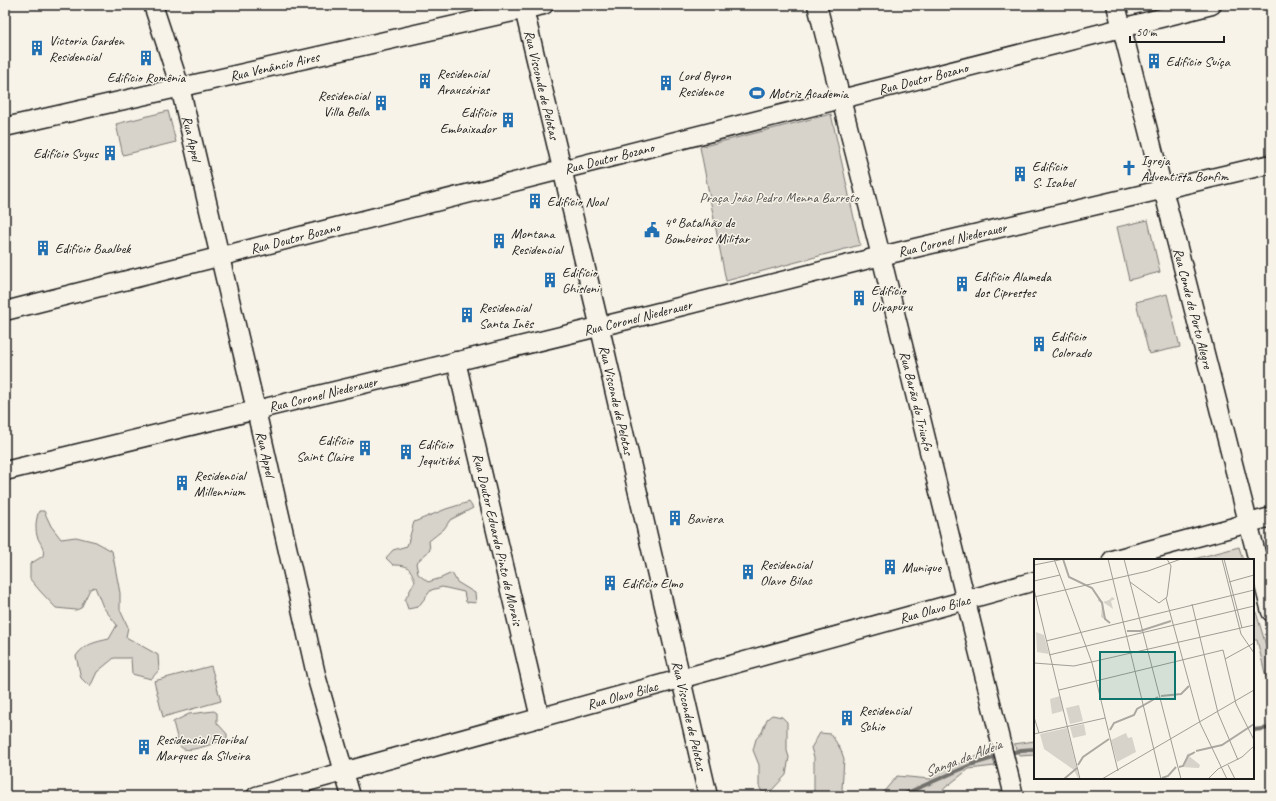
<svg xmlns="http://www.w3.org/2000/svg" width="1276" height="801" font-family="Caveat,sans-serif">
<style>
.green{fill:#d7d3cb;stroke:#7a7874}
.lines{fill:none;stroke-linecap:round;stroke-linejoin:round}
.stream{stroke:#72716c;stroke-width:4}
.minor-casing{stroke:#1c1c1c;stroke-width:21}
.minor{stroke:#f7f3e8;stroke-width:18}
.labels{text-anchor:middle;stroke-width:3;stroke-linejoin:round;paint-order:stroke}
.poi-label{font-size:14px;fill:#1c1c1c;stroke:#f7f3e8;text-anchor:start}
.street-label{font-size:14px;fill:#1c1c1c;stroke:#f7f3e8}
.park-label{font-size:14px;fill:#545351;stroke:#f7f3e8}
.water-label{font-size:15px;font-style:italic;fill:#565452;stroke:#f7f3e8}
.inset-river{fill:none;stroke:#aca9a2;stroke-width:2}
.inset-road{fill:none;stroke:#9f9d96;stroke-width:1}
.view{fill:#0f766e;fill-opacity:0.15;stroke:#0f766e;stroke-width:2}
.inset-edge{fill:none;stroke:#1c1c1c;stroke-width:2}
</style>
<rect width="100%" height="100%" fill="#f7f3e8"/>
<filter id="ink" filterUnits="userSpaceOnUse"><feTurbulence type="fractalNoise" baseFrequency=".025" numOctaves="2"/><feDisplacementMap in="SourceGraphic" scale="8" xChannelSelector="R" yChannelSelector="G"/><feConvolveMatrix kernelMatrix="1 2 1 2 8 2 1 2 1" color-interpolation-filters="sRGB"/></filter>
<g filter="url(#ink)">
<g class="green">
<polygon points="168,111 176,142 123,155 116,124"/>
<polygon points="831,114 860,245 726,281 700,147"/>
<polygon points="1148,220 1160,272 1129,280 1117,227"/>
<polygon points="1167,294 1180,347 1149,354 1136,302"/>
<path d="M469,502L473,508L450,520L444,529L429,541L430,550L416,563L418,574L428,582L441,578L452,573L457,582L475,593L476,603L466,602L464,592L442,587L431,590L418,607L408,609L405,600L415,581C410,567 408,565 393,565L386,558L393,550L407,546L414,522L446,509Z"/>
<path d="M39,511H44L51,526L61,539L76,537L96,542L112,551L120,593V610L128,627L126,637L158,655L159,670L151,679L132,674L131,658H114L97,672L90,687L81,678L76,656C84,644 96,642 109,639L117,625L103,607L95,587L90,589L81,608L76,610L56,608L40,591L30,579V564L43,556C45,547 40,544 37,536C35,527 36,519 39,511Z"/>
<polygon points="1239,547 1243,560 1190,560"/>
<polygon points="1253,602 1271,662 1271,694 1270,694 1257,640 1253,640"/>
<polygon points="211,666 221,701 163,717 154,681"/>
<path d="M214,711L217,713V723L227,734V738C219,742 192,752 184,749C182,748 180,747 179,745L173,722L189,714Z"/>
<polygon points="772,715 782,717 787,722 787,751 789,757 786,775 772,790 762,792 759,786 759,765 753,750 756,739 762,732 767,719"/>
<polygon points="820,733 831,734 841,750 844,759 842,789 849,796 810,796 814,794 814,757 811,748"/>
<polygon points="1035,741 1035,755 1019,756 1014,744"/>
<polygon points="991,750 995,766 969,769 946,787 937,796 880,796 897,776 930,779 943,768 964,762"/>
</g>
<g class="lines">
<g class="stream">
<polyline points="1253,730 1271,728"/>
<polyline points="1008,754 1021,750 1035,749"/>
<polyline points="900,796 973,764 1000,756"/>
</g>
<defs>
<g id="minor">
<path id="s1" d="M153,5L180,87L256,410L317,679L351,796"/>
<path id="s2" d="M523,5L596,311L708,796"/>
<path id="s3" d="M817,5L881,256L1014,796"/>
<path id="s4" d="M1116,5L1271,612"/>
<path id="s5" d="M5,127L544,5"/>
<path id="s6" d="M5,311L1212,5"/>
<path id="s7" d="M456,361L540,718"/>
<path id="s8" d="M5,471L627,320L881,256L1271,164"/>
<polyline points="1112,560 1271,517"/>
<path id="s9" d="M256,796L1035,581"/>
</g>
</defs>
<use href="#minor" class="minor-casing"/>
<use href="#minor" class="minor"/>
</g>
</g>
<defs>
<symbol id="building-bare" viewBox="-9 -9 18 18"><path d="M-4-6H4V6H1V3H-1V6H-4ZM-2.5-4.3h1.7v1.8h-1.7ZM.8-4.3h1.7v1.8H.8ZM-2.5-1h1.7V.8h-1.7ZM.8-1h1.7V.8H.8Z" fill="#1f6fb2" stroke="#f7f3e8" stroke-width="2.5" paint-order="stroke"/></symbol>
<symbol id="stadium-bare" viewBox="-9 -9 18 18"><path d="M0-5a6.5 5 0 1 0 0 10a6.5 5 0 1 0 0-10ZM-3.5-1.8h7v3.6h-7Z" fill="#1f6fb2" stroke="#f7f3e8" stroke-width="2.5" paint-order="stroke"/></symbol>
<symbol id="church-bare" viewBox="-9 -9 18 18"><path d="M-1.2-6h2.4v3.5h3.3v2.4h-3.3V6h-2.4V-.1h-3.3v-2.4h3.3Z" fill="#1f6fb2" stroke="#f7f3e8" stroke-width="2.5" paint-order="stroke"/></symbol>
<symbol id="civic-bare" viewBox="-9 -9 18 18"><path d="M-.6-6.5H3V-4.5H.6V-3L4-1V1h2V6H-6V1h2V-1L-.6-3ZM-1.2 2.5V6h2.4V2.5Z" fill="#1f6fb2" stroke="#f7f3e8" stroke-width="2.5" paint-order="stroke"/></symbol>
</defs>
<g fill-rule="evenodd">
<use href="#building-bare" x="26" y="37" width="22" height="22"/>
<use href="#building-bare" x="135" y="47" width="22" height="22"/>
<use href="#building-bare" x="1143" y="50" width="22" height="22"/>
<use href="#building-bare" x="414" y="70" width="22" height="22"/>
<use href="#building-bare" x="655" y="72" width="22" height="22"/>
<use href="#stadium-bare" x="746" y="82" width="22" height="22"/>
<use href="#building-bare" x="370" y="92" width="22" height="22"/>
<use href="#building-bare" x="497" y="109" width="22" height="22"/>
<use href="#building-bare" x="99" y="142" width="22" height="22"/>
<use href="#church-bare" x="1118" y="157" width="22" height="22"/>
<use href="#building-bare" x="1009" y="163" width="22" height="22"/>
<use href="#building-bare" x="524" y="190" width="22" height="22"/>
<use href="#civic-bare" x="641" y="219" width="22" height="22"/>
<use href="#building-bare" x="488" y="230" width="22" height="22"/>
<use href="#building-bare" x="32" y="237" width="22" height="22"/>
<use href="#building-bare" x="539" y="269" width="22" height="22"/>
<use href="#building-bare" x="951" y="273" width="22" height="22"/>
<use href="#building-bare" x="848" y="287" width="22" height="22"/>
<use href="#building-bare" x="456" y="304" width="22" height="22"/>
<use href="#building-bare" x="1028" y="333" width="22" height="22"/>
<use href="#building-bare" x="354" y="437" width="22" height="22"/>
<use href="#building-bare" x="395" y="441" width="22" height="22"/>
<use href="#building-bare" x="171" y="472" width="22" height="22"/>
<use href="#building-bare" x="664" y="507" width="22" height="22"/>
<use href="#building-bare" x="879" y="556" width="22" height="22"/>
<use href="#building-bare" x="737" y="561" width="22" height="22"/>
<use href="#building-bare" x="599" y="572" width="22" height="22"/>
<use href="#building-bare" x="836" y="707" width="22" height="22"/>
<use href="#building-bare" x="133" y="736" width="22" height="22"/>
</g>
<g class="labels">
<g class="poi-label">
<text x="49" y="45">Victoria Garden<tspan x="49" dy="16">Residencial</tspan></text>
<text x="1166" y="66">Edifício Suíça</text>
<text x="437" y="78">Residencial<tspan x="437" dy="16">Araucárias</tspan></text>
<text x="678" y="80">Lord Byron<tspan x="678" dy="16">Residence</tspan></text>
<text x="146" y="82" text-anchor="middle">Edifício Romênia</text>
<text x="769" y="98">Motriz Academia</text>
<text x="369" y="100" text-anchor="end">Residencial<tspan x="369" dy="16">Villa Bella</tspan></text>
<text x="496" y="117" text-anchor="end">Edifício<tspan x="496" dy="16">Embaixador</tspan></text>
<text x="98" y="158" text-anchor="end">Edifício Suyus</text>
<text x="1141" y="165">Igreja<tspan x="1141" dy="16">Adventista Bonfim</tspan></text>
<text x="1032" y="171">Edifício<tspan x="1032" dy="16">S. Isabel</tspan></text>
<text x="547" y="206">Edifício Noal</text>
<text x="664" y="227">4º Batalhão de<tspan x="664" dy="16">Bombeiros Militar</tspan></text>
<text x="511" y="238">Montana<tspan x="511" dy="16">Residencial</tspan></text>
<text x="55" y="253">Edifício Baalbek</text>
<text x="562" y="277">Edifício<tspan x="562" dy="16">Ghisleni</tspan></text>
<text x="974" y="281">Edifício Alameda<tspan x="974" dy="16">dos Ciprestes</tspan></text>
<text x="871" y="295">Edifício<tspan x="871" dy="16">Uirapuru</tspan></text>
<text x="479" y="312">Residencial<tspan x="479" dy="16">Santa Inês</tspan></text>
<text x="1051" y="341">Edifício<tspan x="1051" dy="16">Colorado</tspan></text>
<text x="353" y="445" text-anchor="end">Edifício<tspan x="353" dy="16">Saint Claire</tspan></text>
<text x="418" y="449">Edifício<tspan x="418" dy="16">Jequitibá</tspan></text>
<text x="194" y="480">Residencial<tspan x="194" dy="16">Millennium</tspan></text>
<text x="687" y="523">Baviera</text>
<text x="760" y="569">Residencial<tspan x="760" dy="16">Olavo Bilac</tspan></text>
<text x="902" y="572">Munique</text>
<text x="622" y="588">Edifício Elmo</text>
<text x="859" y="715">Residencial<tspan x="859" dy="16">Schio</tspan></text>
<text x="156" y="744">Residencial Floribal<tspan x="156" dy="16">Marques da Silveira</tspan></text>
</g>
<g class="street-label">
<text dy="5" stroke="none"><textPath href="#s5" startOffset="276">Rua Venâncio Aires</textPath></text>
<text dy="5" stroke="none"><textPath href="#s6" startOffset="947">Rua Doutor Bozano</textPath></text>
<text dy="5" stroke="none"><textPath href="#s2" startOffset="82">Rua Visconde de Pelotas</textPath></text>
<text dy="5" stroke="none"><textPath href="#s1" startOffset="139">Rua Appel</textPath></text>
<text dy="5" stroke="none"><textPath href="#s6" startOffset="623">Rua Doutor Bozano</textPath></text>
<text dy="5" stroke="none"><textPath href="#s6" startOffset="299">Rua Doutor Bozano</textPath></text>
<text dy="5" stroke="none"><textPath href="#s8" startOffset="975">Rua Coronel Niederauer</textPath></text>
<text dy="5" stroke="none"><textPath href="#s4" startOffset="313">Rua Conde de Porto Alegre</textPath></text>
<text dy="5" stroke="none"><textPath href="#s8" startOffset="651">Rua Coronel Niederauer</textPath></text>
<text dy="5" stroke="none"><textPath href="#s8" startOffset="327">Rua Coronel Niederauer</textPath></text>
<text dy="5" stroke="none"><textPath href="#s2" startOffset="406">Rua Visconde de Pelotas</textPath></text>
<text dy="5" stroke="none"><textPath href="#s3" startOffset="408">Rua Barão do Triunfo</textPath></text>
<text dy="5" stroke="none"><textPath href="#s1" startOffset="463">Rua Appel</textPath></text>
<text dy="5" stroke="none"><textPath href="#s7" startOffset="183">Rua Doutor Eduardo Pinto de Morais</textPath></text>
<text dy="5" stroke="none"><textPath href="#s9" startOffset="704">Rua Olavo Bilac</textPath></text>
<text dy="5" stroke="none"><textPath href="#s9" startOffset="380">Rua Olavo Bilac</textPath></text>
<text dy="5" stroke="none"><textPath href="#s2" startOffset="730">Rua Visconde de Pelotas</textPath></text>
</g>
<g class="park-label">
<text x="779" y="202">Praça João Pedro Menna Barreto</text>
</g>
<g class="water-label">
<text transform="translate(963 758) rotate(-21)" y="5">Sanga da Aldeia</text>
</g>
</g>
<g transform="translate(1034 559)">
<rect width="220" height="220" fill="#f7f3e8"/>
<path d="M64,38L69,43L75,41L78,38L81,40L77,42L79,50L69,43L70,56L75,63L67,58L68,44L64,42ZM2,73L10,76L15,95L3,93ZM26,137L29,152L18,155L16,140ZM45,146L49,162L36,165L32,149ZM50,165L52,176L39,179L36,168ZM33,169L45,219H44L40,211L10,190L6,175ZM92,174L94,179L98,178L102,193L83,203L77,181ZM160,193V195L155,197L166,206L165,209L147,208L151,204L153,195Z" fill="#d7d3cb"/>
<path class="inset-river" d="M29,0L35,18L58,29L68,44L71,60L76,64M93,72H106L137,62M127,137L147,135L155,127M76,171L80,164L100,156L103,150L124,138M162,192L188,186L220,165M44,206L49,198L75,180M145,208L149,207L154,197L161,193M128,219L134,217L142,208M30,220L43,209"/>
<path class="inset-road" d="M20,0L58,104L84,212M74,0L127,220M90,0L147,220M188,0L207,75L220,94M190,0L208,69M0,6L30,0M0,22L26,16M96,23L125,44L133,38L137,7L133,0M195,23L220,16M0,30L46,220M0,38L114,12L147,0M132,39L166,164L193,220M158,45L184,154L204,201M12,82L220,31M15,96L220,47M191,100L220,84M0,104L40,107L220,66M25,131L189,91L202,145L220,181M0,158L5,174M0,175L71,159M194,206L201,220M68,220L220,131M174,220L184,210L208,198L220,187"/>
<path class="view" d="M66,93H141V140H66Z"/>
<rect width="220" height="220" class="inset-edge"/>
</g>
<rect width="1276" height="801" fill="none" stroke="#f7f3e8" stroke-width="20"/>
<rect x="10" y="10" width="1256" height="781" fill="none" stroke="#1c1c1c" stroke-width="1.5" filter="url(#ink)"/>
<path d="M1130 36v6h94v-6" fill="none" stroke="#1c1c1c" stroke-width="2"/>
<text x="1136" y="36" font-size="12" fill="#1c1c1c" stroke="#f7f3e8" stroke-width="3" paint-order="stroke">50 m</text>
</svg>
